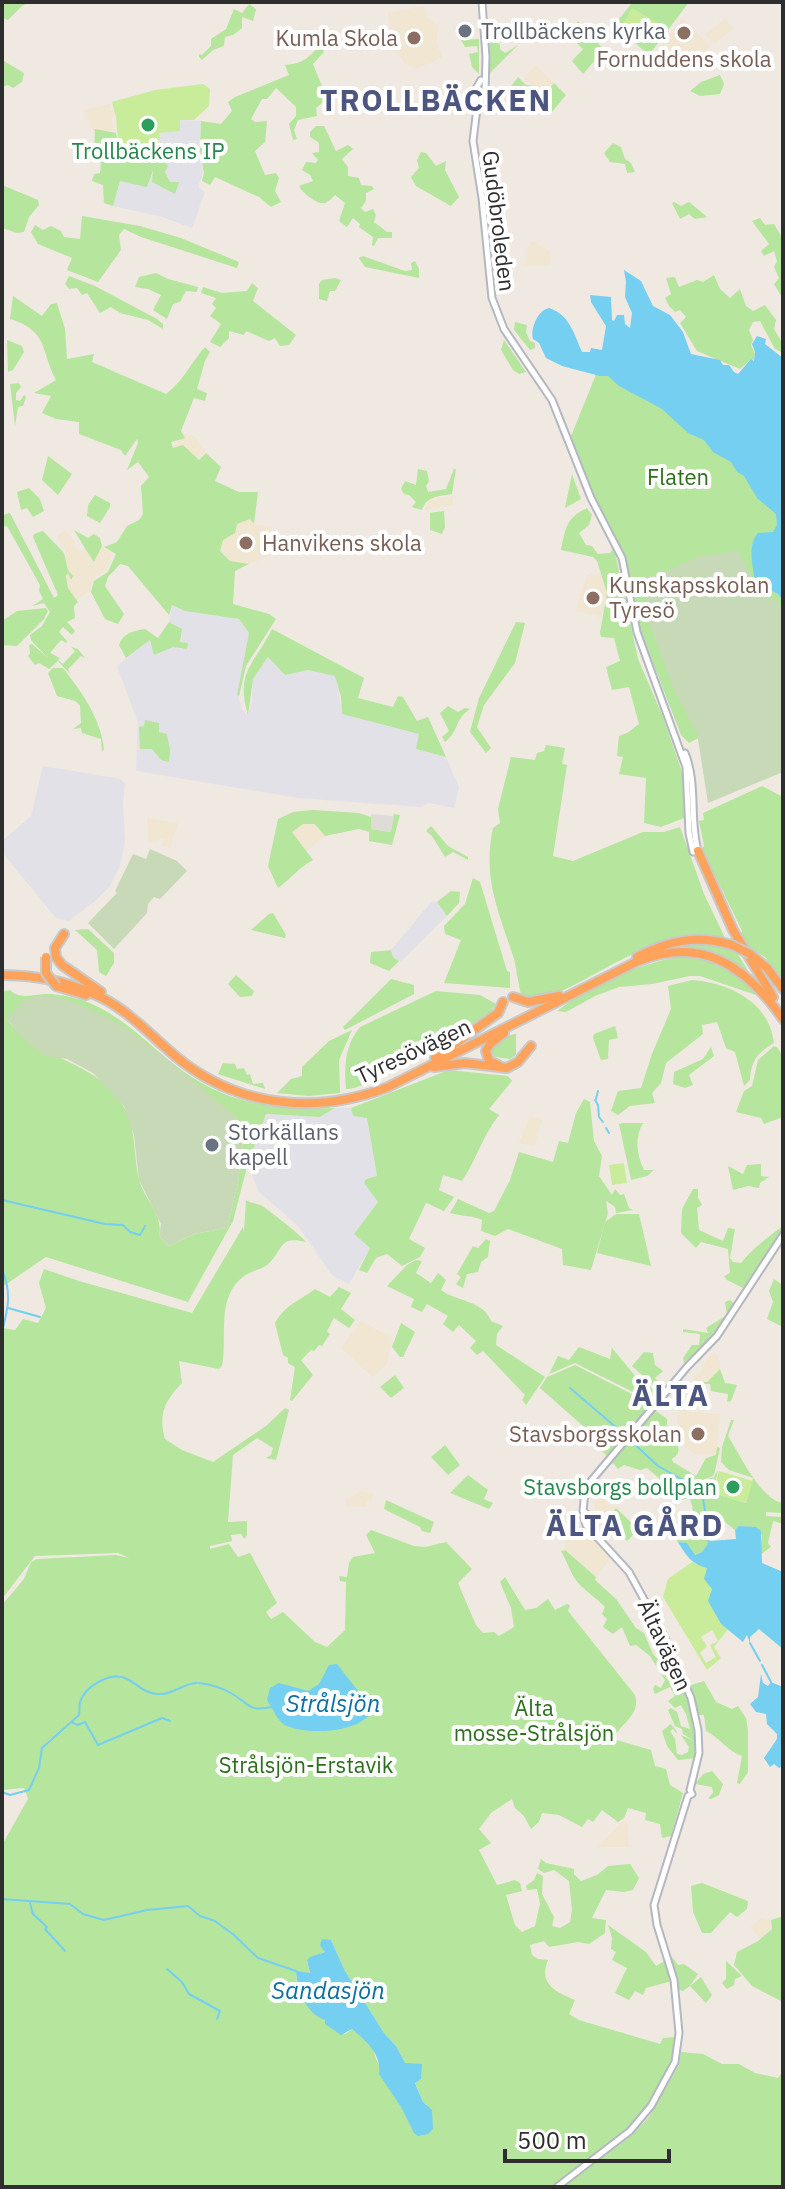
<svg xmlns="http://www.w3.org/2000/svg" width="785" height="2189" font-family="'IBM Plex Sans',sans-serif">
<style>
.industrial{fill:#e3e1e8}
.education{fill:#f0e6d1}
.green{fill:#b6e59e;fill-rule:evenodd}
.cemetery{fill:#c8d9b8}
.pitch{fill:#c9ec9a;fill-rule:evenodd}
.plaza{fill:#dfdcd8}
.water{fill:#75cff0}
.lines{fill:none;stroke-linecap:round;stroke-linejoin:round}
.stream{stroke:#75cff0;stroke-width:2}
.secondary-casing{stroke:#b4b7c1;stroke-width:9}
.highway-casing{stroke:#c9c9c9;stroke-width:12}
.secondary{stroke:#fff;stroke-width:5}
.highway{stroke:#ffa35c;stroke-width:8}
.highway-bridge-casing{stroke:#c9c9c9;stroke-width:12;stroke-linecap:butt}
.highway-bridge{stroke:#ffa35c;stroke-width:8}
.worship-dot{fill:#6b7280;stroke:#fff;stroke-width:3}
.education-dot{fill:#8d6e63;stroke:#fff;stroke-width:3}
.leisure-dot{fill:#2e9e5b;stroke:#fff;stroke-width:3}
.labels{text-anchor:middle;stroke-width:8;stroke-linejoin:round;paint-order:stroke}
.worship-label{font-size:22px;fill:#5b616d;stroke:#fff;text-anchor:start}
.education-label{font-size:22px;fill:#785e54;stroke:#fff;text-anchor:end}
.leisure-label{font-size:22px;fill:#27864d;stroke:#fff}
.street-label{font-size:22px;fill:#2e2e2e;stroke:#fff}
.park-label{font-size:22px;fill:#2c6e1b;stroke:#fff}
.water-label{font-size:24px;font-style:italic;fill:#0d6fa3;stroke:#fff}
.district-label{font-size:30px;font-weight:bold;letter-spacing:2px;fill:#4d5680;stroke:#fff}
</style>
<rect width="100%" height="100%" fill="#efe9e1"/>
<g class="industrial">
<polygon points="180,120 201,121 199,150 203,173 198,187 205,192 192,228 162,217 113,206 120,181 147,186 159,158 159,133"/>
<polygon points="172,605 185,611 239,619 249,632 239,699 242,709 248,715 252,703 253,679 268,657 285,675 308,670 336,676 342,714 420,734 416,749 446,757 459,787 454,808 428,803 421,807 297,798 136,771 138,723 117,666 150,640 182,649 181,629 169,622"/>
<polygon points="43,766 121,779 125,784 123,803 125,840 120,866 110,886 95,901 69,921 56,918 2,852 2,841 31,816"/>
<polygon points="432,901 437,902 447,916 401,962 393,957 391,950"/>
<polygon points="335,1108 351,1108 353,1116 367,1118 377,1177 378,1202 354,1234 370,1248 349,1284 332,1275 298,1226 258,1191 248,1163 266,1114 320,1117"/>
</g>
<g class="education">
<polygon points="424,6 428,18 438,26 437,42 442,57 416,69 406,64 393,48 388,13"/>
<polygon points="683,18 710,47 685,67 676,56 662,67 652,57"/>
<polygon points="725,19 733,29 714,44 705,34"/>
<polygon points="536,65 554,83 549,89 542,91 523,79"/>
<polygon points="110,104 111,111 115,110 116,116 111,117 114,133 105,135 93,132 84,110"/>
<polygon points="533,241 550,252 551,265 525,266 527,249"/>
<polygon points="182,433 194,436 206,452 193,465 173,449"/>
<polygon points="453,496 453,505 425,510 425,506 430,500"/>
<polygon points="250,519 254,524 272,527 271,555 249,564 230,562 220,552 223,540 235,533 236,524"/>
<polygon points="65,530 76,544 74,545 79,552 86,548 98,554 101,547 113,553 106,570 95,577 90,590 77,600 68,588 65,549 57,536"/>
<polygon points="591,573 602,576 607,593 602,617 576,611 587,575"/>
<polygon points="147,818 178,823 170,848 162,846 164,839 161,838 158,842 149,843"/>
<polygon points="303,824 315,824 325,836 306,851 292,832"/>
<polygon points="530,1116 542,1119 535,1146 519,1143"/>
<polygon points="361,1321 392,1338 387,1364 373,1377 341,1348"/>
<polygon points="714,1352 718,1357 720,1369 707,1382 694,1381 694,1375 703,1371 702,1365"/>
<polygon points="678,1410 720,1414 716,1455 695,1454 681,1444 677,1432"/>
<polygon points="360,1491 373,1494 371,1501 367,1501 366,1507 346,1506 346,1500"/>
<polygon points="600,1497 616,1508 604,1521 597,1516 594,1503"/>
<polygon points="575,1518 579,1521 583,1533 613,1555 596,1577 565,1550 566,1520"/>
<polygon points="623,1821 627,1821 629,1847 597,1847"/>
<polygon points="761,1918 771,1920 772,1928 760,1939 751,1927"/>
</g>
<g class="green">
<polygon points="2,2 29,2 22,6 8,20 2,18"/>
<polygon points="485,2 489,33 500,45 500,49 505,53 518,45 488,75 490,49"/>
<polygon points="633,2 689,2 649,55 614,25"/>
<polygon points="249,4 256,9 253,21 242,17 242,28 233,35 225,37 224,46 213,50 202,60 199,57 199,54 202,55 211,46 211,39 226,29 234,9 242,13"/>
<polygon points="578,21 604,50 583,74 572,61 583,49 566,33"/>
<polygon points="479,39 479,74 472,67 469,54 478,52 477,46 465,47 461,40"/>
<path d="M321,42L324,52L313,64L329,103H322L316,108L317,116L298,120L294,130L297,139L293,140L289,124L296,116V107L276,88L267,99H262L251,119L255,122L267,121L265,142L255,151L265,175L276,173L279,178L275,191L281,202L271,207L259,197L215,177L210,185L202,181L204,173L200,150L201,121L221,124L232,111L228,102L235,97L289,75L285,65C303,64 311,57 321,42Z"/>
<polygon points="4,61 24,73 22,82 13,88 8,85 2,87"/>
<polygon points="720,75 724,84 720,94 700,96 690,91 701,82"/>
<polygon points="518,77 526,85 536,86 542,91 549,89 554,83 566,95 552,112 536,98 525,107 520,102 517,106 505,94"/>
<path d="M316,126H324L336,151L348,145L353,149L342,159L348,167V176L359,178L361,185L372,186L374,189L366,193V201L361,208L365,212L373,209L376,215L374,222L387,232H392V238H378L374,246L372,245L373,237L359,227L360,224L353,218L347,227L339,221L345,203L335,195C333,197 328,202 325,203C318,205 302,193 299,186L313,181L310,175L302,170L306,162L316,163L318,160L312,153L319,152V143L310,137V132Z"/>
<polygon points="95,129 116,133 120,163 155,162 161,154 168,166 165,172 170,182 179,182 175,194 152,182 153,170 147,187 120,181 113,206 104,203 103,185 92,181 94,174 100,173 101,163 94,161"/>
<polygon points="613,143 621,147 625,159 631,163 635,172 627,173 625,164 610,162 604,153"/>
<polygon points="421,152 426,153 436,166 446,161 445,170 459,197 451,206 416,186 411,177 419,168 417,160"/>
<polygon points="2,185 38,200 39,205 29,217 24,232 17,233 2,228"/>
<polygon points="674,202 681,206 689,202 707,217 695,219 689,214 680,219 672,203"/>
<polygon points="82,216 140,226 181,238 239,262 237,268 141,237 124,229 119,235 121,250 98,282 67,270 72,258 38,244 31,232 35,225 43,230 51,226 61,231 64,237 80,239"/>
<polygon points="760,218 765,225 774,224 783,239 783,299 774,284 779,278 774,267 777,261 774,251 764,256 761,251 769,244 752,221"/>
<polygon points="363,256 405,271 412,270 411,263 415,261 419,269 419,278 365,267 359,258"/>
<polygon points="156,273 168,279 198,287 197,292 186,291 180,302 173,304 167,319 153,310 161,295 148,289 135,287 139,277"/>
<polygon points="714,275 720,289 730,298 740,289 746,306 753,311 765,305 776,320 774,329 783,344 783,353 775,349 760,321 753,322 749,330 753,340 751,345 755,354 754,360 751,359 740,369 697,351 680,323 686,317 680,310 675,312 669,306 665,298 671,294 666,278 675,277 679,287 697,280 703,282"/>
<polygon points="69,276 95,286 157,319 163,324 163,329 148,320 120,313 111,307 100,313 87,293 82,295 77,288 69,289 65,284"/>
<polygon points="335,278 341,280 335,291 330,291 327,301 319,299 319,284 322,280"/>
<polygon points="252,283 258,288 253,301 296,335 289,345 280,346 275,338 269,341 246,331 244,335 229,331 229,338 220,347 210,342 221,324 210,316 216,308 212,304 216,298 201,293 203,287 222,293 247,291"/>
<path d="M13,296L42,316L51,304L57,303L65,329L67,359L94,354L92,362L166,394C186,378 189,365 205,347L210,352L205,361L197,389L207,393L205,401L194,398L181,431L185,438L171,442L173,448L183,445L199,460L206,453L221,467L215,481L239,492H258L254,524L250,519L237,524L235,533L223,540L220,551L230,561L249,564L235,571L233,604L269,614L276,619L246,666L239,696L237,695L249,633L239,619L185,611L172,605L169,615L128,566L120,564L108,577L105,586L124,614L118,624L105,619L91,592L94,581L108,572L116,554L104,547L117,542L127,526L139,520L143,514L141,486L149,477L138,462L127,470L138,443L137,439L125,456L121,450L79,434V422L56,419L42,413L51,396L34,393L56,380C40,350 49,331 10,319Z"/>
<polygon points="515,322 527,325 526,332 530,341 535,343 535,348 530,350 514,330"/>
<polygon points="7,340 22,346 24,352 13,370 8,372"/>
<polygon points="504,340 526,372 519,374 513,370 501,350"/>
<polygon points="598,361 783,443 783,683 720,726 689,743 681,735 641,632 624,556 588,485 571,436 595,377"/>
<polygon points="19,383 21,387 16,393 16,400 20,401 24,395 26,397 23,406 18,407 15,426 10,384"/>
<polygon points="48,456 72,474 58,495 42,480"/>
<path d="M418,469L427,471L429,481L426,486L428,492L446,489L454,469H456L452,494C440,496 426,496 422,510L412,507L416,502L409,495L404,494L401,489L405,481L416,485Z"/>
<polygon points="572,474 581,499 565,508"/>
<polygon points="29,488 40,499 44,511 33,517 27,508 21,510 17,492"/>
<polygon points="95,495 110,503 110,507 100,523 87,516 88,505"/>
<path d="M587,508L592,515L589,525L579,533L586,545L592,546L598,554L610,553L614,548L638,659L663,717L683,775L684,818L661,827L644,823L646,778L619,774L623,757L617,756L619,736L627,733L639,724L629,687L612,690L606,667L620,661L614,638L601,637L600,633L607,593L597,561L593,557L561,550C566,528 565,519 587,508Z"/>
<polygon points="444,511 445,527 442,534 430,530 430,513"/>
<polygon points="10,513 54,598 58,595 33,537 34,534 43,531 64,553 68,570 73,576 71,580 68,573 66,576 68,588 78,602 74,606 75,618 67,622 75,631 72,635 63,627 59,632 67,641 66,643 61,640 50,653 60,658 58,660 63,664 75,651 71,647 78,649 85,658 81,656 68,669 70,674 58,661 49,669 39,663 35,665 28,656 30,653 29,645 32,644 48,658 31,640 30,635 42,626 50,612 44,603 32,606 43,599 39,591 40,585 7,526 2,527 2,515"/>
<path d="M74,530L88,538L94,534L100,538L102,546L94,562C87,552 81,541 74,530Z"/>
<polygon points="46,608 48,611 44,619 17,646 2,645 2,621 17,611"/>
<path d="M169,622L182,629L180,642L188,643L187,649L173,647L154,655L150,640L126,658L119,645C123,633 133,631 145,629L158,638Z"/>
<polygon points="516,622 525,623 515,663 484,705 477,727 491,748 486,753 470,732 479,698"/>
<path d="M272,629L364,678L358,698L393,707L398,696L403,697L417,721L428,717L446,757L416,749L419,734L342,714L341,697L335,676L308,670L285,675L268,657L253,679L248,715C235,672 254,665 272,629Z"/>
<path d="M53,668H63C83,694 100,717 104,749L102,752L101,739L82,733L81,728L73,729L81,723L80,705L75,701L57,696L48,673Z"/>
<path d="M448,706L458,712L465,708L470,709C454,720 460,730 445,742L442,737L449,731L440,713Z"/>
<polygon points="145,720 159,723 159,732 167,734 170,750 169,762 161,760 152,749 140,749 139,727 144,726"/>
<path d="M546,745L565,748L562,764L567,765L553,856L573,861L643,832H664L680,827L704,894L726,940C654,913 561,1014 522,997C518,985 517,971 514,959C499,912 482,879 493,828L500,823L498,809L511,757L535,760L537,753L544,751Z"/>
<polygon points="762,786 783,797 783,981 765,957 743,944 742,931 715,875 710,874 701,851 704,846 699,821 704,820 703,813"/>
<path d="M313,810L359,813L371,817V829L390,832L394,814L400,815L392,845L369,841V832L359,829L325,836L315,824H303L292,832L313,860C301,866 290,879 278,888L268,866L278,819L293,812Z"/>
<polygon points="431,826 448,846 468,857 468,860 453,852 445,857 432,836 426,831"/>
<polygon points="473,878 480,882 507,971 510,972 510,988 444,983 461,940 445,934 444,926 465,904"/>
<polygon points="451,891 460,892 459,903 447,916 437,902"/>
<polygon points="273,913 286,935 285,938 251,930 269,914"/>
<polygon points="88,929 114,953 114,963 106,976 99,972 97,950 75,930"/>
<polygon points="702,941 734,948 755,982 696,951 637,959 659,949"/>
<polygon points="391,950 393,957 399,961 389,971 370,963 371,952"/>
<path d="M678,957C710,959 736,968 756,995L700,976H690L652,984L619,987L595,996L566,1012L557,1011C592,985 635,965 678,957Z"/>
<polygon points="236,975 254,991 252,996 240,997 228,984"/>
<polygon points="391,979 414,985 414,994 345,1030 343,1027"/>
<path d="M692,980C730,983 769,1002 774,1043C757,1053 751,1061 750,1080L744,1086L735,1052L726,1048L717,1022L702,1025L703,1034L666,1063L661,1083L652,1093L655,1103L630,1106L618,1115L611,1111L618,1091L641,1088L652,1054L671,1009L668,986Z"/>
<path d="M10,990C21,1001 36,993 50,994C64,995 79,998 92,1004C123,1018 144,1040 170,1061C222,1104 270,1110 335,1108L320,1117L266,1114L248,1163L233,1221L188,1302L46,1257L2,1287V992ZM7,1019L236,1117L244,1135L238,1183L227,1228L194,1234L169,1246L159,1236C164,1214 144,1200 139,1179C133,1155 137,1130 124,1107C96,1058 36,1061 7,1019Z"/>
<path d="M436,991L480,995L496,1004C478,1034 406,1063 375,1078C365,1083 358,1089 346,1089C344,1066 345,1045 360,1027Z"/>
<polygon points="615,1026 618,1038 609,1040 608,1059 601,1060 593,1038 594,1034"/>
<polygon points="352,1030 339,1060 340,1093 309,1096 277,1093 291,1079 302,1076 302,1067 329,1041"/>
<path d="M516,1034V1055L510,1059L495,1057L491,1051C499,1042 504,1035 516,1034Z"/>
<polygon points="774,1046 778,1048 783,1057 783,1117 764,1124 761,1118 736,1112 744,1091 752,1086 758,1060"/>
<polygon points="711,1047 714,1056 689,1075 693,1085 685,1088 673,1084 674,1072 703,1059"/>
<polygon points="223,1063 235,1064 237,1069 244,1068 247,1075 250,1074 253,1084 263,1083 265,1089 218,1074"/>
<path d="M449,1070L508,1076L512,1081L489,1109L499,1115C483,1135 476,1160 462,1181L443,1175L439,1190L454,1197L444,1211L426,1203L409,1239L425,1248L420,1257L402,1266L387,1254L376,1258L367,1273L359,1270L370,1248L354,1234L378,1202L364,1183L366,1179L377,1176L367,1118L353,1116L351,1108Z"/>
<path d="M584,1099L590,1102L594,1141L602,1156L599,1176L612,1195L615,1189L620,1195L624,1194L629,1208L633,1210L616,1213L615,1207L606,1201L608,1213L591,1270L563,1265L562,1249L508,1229L495,1236L481,1231L482,1220C476,1216 460,1216 450,1213L458,1199L489,1213L494,1211L510,1180L519,1152L553,1162L559,1141L568,1143L576,1113Z"/>
<path d="M623,1123H643C635,1136 636,1154 644,1170H654L647,1176L631,1180L619,1124Z"/>
<polygon points="761,1164 761,1176 769,1177 760,1183 759,1188 748,1186 733,1190 728,1166 743,1174 747,1165"/>
<path d="M693,1189H698V1198L702,1205L697,1208L699,1230L723,1241L728,1228L735,1229L730,1258L733,1262L741,1263C752,1249 768,1237 783,1226V1230L743,1288L727,1280L724,1276L730,1273L728,1249L701,1242L696,1248L681,1233L682,1209Z"/>
<path d="M246,1200C252,1204 258,1203 264,1207C271,1212 303,1237 306,1242C277,1235 284,1251 267,1265C260,1270 251,1271 244,1276C215,1298 228,1337 222,1366L219,1369L179,1361L182,1383C165,1400 158,1415 165,1439L182,1450L213,1462L266,1426L285,1408L289,1410L276,1460L266,1458L271,1455L273,1448L257,1438L233,1455L228,1522L247,1521V1535L244,1539L241,1534L231,1535L232,1541L210,1546V1549L229,1544L238,1557L250,1553L277,1603L266,1612L271,1619L283,1612L315,1642L327,1647L345,1630L346,1582L340,1581L339,1576L347,1577L349,1563L353,1557L375,1553L366,1535L371,1530L414,1546L425,1547L446,1542L472,1569L458,1583L476,1625L483,1633L494,1632L499,1636L514,1627L511,1608L500,1582L505,1577L525,1610L536,1608L548,1599L555,1610L567,1604L570,1605L568,1611L635,1695C641,1715 622,1722 613,1739L651,1750L655,1766L666,1769L670,1785L683,1793L671,1836L662,1838L660,1824L645,1820L646,1813L628,1808L624,1818L618,1822L602,1810L593,1822L588,1819L582,1827L559,1815L542,1813L539,1822L531,1829L524,1816L515,1808L512,1799L491,1813L479,1829L491,1843L479,1850L497,1885L515,1880L520,1883L522,1891L506,1895L515,1925L522,1932L535,1926L540,1904L537,1889L527,1890L526,1886L534,1880L537,1873L543,1876L542,1894L554,1917L552,1926L560,1928L570,1922L572,1910L569,1881L554,1870L544,1873L538,1869L541,1859L546,1863L574,1869V1874L581,1881L597,1875L608,1866L630,1864L639,1878L633,1890L624,1892L606,1890L592,1918L606,1920L605,1933L589,1944L578,1942L549,1947L544,1941L530,1945L532,1955L538,1959L548,1960C538,1984 556,1992 575,2000L569,2014L579,2020L660,2044L663,2038L677,2037L674,2059L657,2095L630,2130L555,2187H2V1845L28,1799L24,1788L2,1790V1605L24,1579L31,1562L37,1559L116,1555L129,1558L118,1553L35,1556L2,1599V1328L15,1330L23,1319L38,1323L46,1308L39,1283L44,1269L79,1281L192,1313L243,1227L244,1232ZM322,1940H331L345,1971L384,2033L396,2046L405,2064L421,2079L415,2082L423,2102L427,2105L430,2121L401,2107L376,2059L372,2045L352,2029L345,2034C320,2016 297,2007 296,1972L310,1973L307,1960L326,1951Z"/>
<polygon points="616,1214 639,1214 651,1266 597,1253 605,1222"/>
<polygon points="486,1239 490,1241 488,1257 481,1262 478,1272 467,1274 463,1288 456,1284 461,1277 457,1274 473,1246 478,1248"/>
<path d="M416,1260L422,1261L416,1273L431,1283L438,1273L446,1280L441,1290C457,1302 483,1300 491,1321L503,1326L497,1334L496,1345L545,1377L526,1405L522,1400L525,1395L483,1351L477,1355L470,1348L476,1341L459,1325L453,1332L443,1324L448,1316L427,1304L422,1312L411,1307L414,1299L387,1286L407,1265Z"/>
<polygon points="774,1279 781,1284 783,1282 783,1327 767,1319 773,1302 769,1291"/>
<path d="M339,1287L351,1293L341,1309L355,1320L349,1328L334,1318L327,1331L330,1334L322,1346L319,1345L314,1351L311,1350L301,1360L313,1375L292,1401L290,1400L295,1367L288,1363V1358L283,1355L275,1323C286,1304 298,1302 315,1289L330,1297Z"/>
<polygon points="730,1300 735,1304 716,1332 712,1333 715,1335 684,1363 683,1358 692,1345 699,1345 700,1334 683,1332 683,1329 708,1333 706,1328 727,1315 725,1302"/>
<polygon points="401,1323 415,1332 403,1357 400,1357 392,1347"/>
<polygon points="579,1347 610,1359 612,1348 636,1377 657,1392 658,1396 647,1399 575,1363 549,1374 558,1356 569,1360"/>
<polygon points="644,1352 653,1353 655,1365 663,1371 655,1378 659,1382 654,1386 632,1366"/>
<polygon points="575,1365 651,1404 607,1456 599,1448 592,1434 540,1388 547,1377"/>
<polygon points="720,1369 725,1383 737,1385 731,1401 727,1402 728,1394 711,1391 710,1384 704,1384 701,1391 696,1391 692,1385 694,1381 707,1382"/>
<polygon points="395,1375 404,1388 391,1398 380,1387"/>
<path d="M656,1411L667,1419V1426H659V1432L674,1434C676,1445 684,1451 672,1459L673,1462L696,1476L706,1458L716,1455L717,1447L720,1448L714,1475L698,1483L713,1477L709,1486L718,1470L713,1493L746,1503L753,1478L729,1470L721,1462L722,1447L731,1420H734L728,1436C740,1455 761,1500 783,1503V1513L766,1512V1516L783,1517V1524L773,1521L768,1543L771,1547L760,1555L762,1536L758,1528L742,1526L735,1530L714,1513L707,1514L709,1544L702,1552L694,1555L687,1543L678,1542L660,1522L670,1519L676,1522L684,1514L693,1511L690,1497L679,1501L668,1486L647,1468L640,1470L624,1465L618,1469L613,1463L602,1470L650,1414Z"/>
<polygon points="445,1445 460,1465 448,1475 431,1457"/>
<polygon points="468,1475 488,1490 484,1499 493,1503 489,1509 450,1493"/>
<polygon points="386,1500 434,1522 430,1533 422,1531 420,1527 384,1509"/>
<polygon points="616,1508 636,1527 636,1532 627,1541 606,1521"/>
<path d="M565,1550L596,1577L595,1580L616,1599L636,1628L644,1633L653,1654L663,1665L672,1680L679,1677L693,1716L696,1758L678,1760L667,1746L662,1731L671,1724L677,1732L676,1733L673,1729L670,1731L675,1739L677,1754L682,1755L688,1752L689,1747L681,1735L694,1741L683,1734L682,1729L675,1726L668,1710L671,1708L677,1712L681,1726L690,1729L686,1714L681,1705L675,1708L668,1701L675,1696L670,1687L655,1694L653,1689L655,1685L661,1688L665,1680L650,1656L636,1645L630,1646L622,1627L613,1634L603,1627L607,1619L602,1614L605,1607C597,1598 582,1589 576,1580C570,1572 567,1561 561,1551Z"/>
<path d="M704,1681L716,1702L732,1709L738,1706L746,1718L748,1730V1772L740,1784L737,1783L742,1756C729,1752 720,1738 706,1731L704,1715H699L688,1686Z"/>
<polygon points="712,1771 723,1784 719,1795 711,1799 708,1798 713,1793 712,1787 695,1784 703,1774"/>
<polygon points="702,1883 748,1901 747,1909 737,1917 730,1912 711,1933 702,1933 693,1912 691,1886"/>
<polygon points="783,1916 783,2002 752,1986 734,1965 737,1952 758,1941 772,1929 771,1920"/>
<polygon points="608,1925 646,1952 656,1966 666,1960 672,1981 646,1988 643,1995 635,1991 629,2000 615,1993 627,1968 612,1960 616,1952 611,1949 612,1938"/>
<polygon points="673,1958 678,1965 684,1964 698,1974 690,1986 701,1977 712,1995 706,2003 690,1986 683,1991 677,1989 670,1959"/>
<polygon points="726,1961 742,1976 735,1979 734,1985 727,1989 722,1983 726,1979"/>
<polygon points="681,2052 703,2054 722,2064 739,2064 755,2073 778,2078 783,2071 783,2187 564,2187 633,2134 649,2117 679,2065"/>
</g>
<g class="cemetery">
<polygon points="738,551 761,596 777,601 783,613 783,772 708,803 697,733 676,694 649,623 645,583 645,577 657,575 701,556"/>
<polygon points="150,849 177,861 187,871 160,899 154,897 148,904 147,913 114,949 88,923 117,893 115,891 133,854 146,859"/>
<path d="M40,996C110,1000 183,1074 236,1117L244,1135L238,1183L227,1228L194,1234L169,1246L159,1236L161,1224L139,1180L134,1135L124,1106L93,1073L67,1059L46,1056L24,1040L7,1019L26,999Z"/>
</g>
<g class="pitch">
<polygon points="632,8 661,25 651,43 622,25"/>
<polygon points="203,84 210,89 209,106 194,120 180,120 180,131 159,133 159,158 155,162 120,163 116,117 112,102 155,90"/>
<polygon points="624,1163 627,1183 612,1185 609,1165"/>
<polygon points="719,1471 753,1481 746,1503 713,1493"/>
<path d="M692,1562L707,1568L712,1587L710,1603L721,1624L729,1628L714,1647L721,1658L707,1670L663,1597L668,1579ZM712,1630L718,1641L710,1645L716,1657L706,1663L700,1653L707,1646L701,1637Z"/>
</g>
<polygon class="plaza" points="371,814 394,816 391,832 371,829"/>
<g class="water">
<path d="M624,270L641,281L653,306L670,315L683,332L691,354L720,360L723,365H729L734,372L738,374L751,359L754,361L755,352L752,344L757,336L766,339L765,344L783,358V600L778,594L755,582C753,567 747,545 758,533L773,532L777,525L776,514L757,498L744,476L737,472L731,462L713,452L704,440L688,433L662,409L619,386L608,376H600L562,366L546,358L539,343L533,339C530,329 538,310 549,308C570,315 574,334 582,352H590L591,348L602,350L606,326L591,302L590,295L611,297L612,320L614,321L617,315H624L625,324L630,328L632,313L625,297L626,282Z"/>
<path d="M739,1526L756,1527L761,1531L762,1563L783,1572V1649L759,1629L750,1637V1643L747,1635L743,1642L721,1624L708,1601L712,1589L704,1579L707,1568C691,1564 686,1555 678,1542L687,1543L695,1555L702,1552L710,1541L736,1539L735,1530Z"/>
<path d="M337,1664L358,1691L376,1698C377,1733 309,1737 285,1725C277,1721 273,1708 267,1700L270,1688L279,1683L308,1691L319,1684L329,1665Z"/>
<polygon points="761,1674 763,1683 768,1686 771,1682 783,1687 783,1766 779,1768 774,1764 770,1767 764,1758 777,1739 777,1734 767,1724 766,1714 756,1712 750,1704 758,1697"/>
<path d="M322,1939L331,1940L345,1971L384,2033L396,2046L405,2063L422,2064L421,2079L415,2083L423,2102L432,2110L433,2129L428,2134L418,2136L414,2133L401,2107L379,2074C382,2054 366,2041 352,2029L341,2035L325,2024V2020C307,2014 297,1991 296,1971L310,1973L307,1960L310,1957L325,1952L320,1945Z"/>
</g>
<g class="lines">
<g class="stream">
<polyline points="596,1099 598,1091"/>
<polyline points="595,1100 598,1105 599,1117 603,1122"/>
<polyline points="606,1128 609,1133"/>
<polyline points="2,1200 105,1224 123,1225 130,1232 140,1235 145,1226"/>
<path d="M2,1270C12,1292 8,1309 2,1332"/>
<polyline points="8,1308 40,1317"/>
<polyline points="570,1388 625,1435"/>
<polyline points="629,1439 658,1466 701,1490"/>
<polyline points="702,1492 705,1511"/>
<polyline points="706,1519 709,1544"/>
<polyline points="750,1643 760,1661"/>
<polyline points="762,1665 771,1682"/>
<path d="M199,1683C209,1684 222,1688 231,1693C250,1704 247,1712 272,1707"/>
<polyline points="71,1722 78,1725 85,1722 98,1745 162,1718 170,1721"/>
<path d="M2,1792L10,1795L29,1790L39,1768L42,1748L79,1715C80,1710 79,1706 80,1702C85,1686 111,1671 127,1679C139,1685 146,1695 161,1694C174,1694 184,1683 197,1683"/>
<polyline points="2,1899 70,1904 83,1914 104,1920 147,1910 188,1906 200,1916 215,1921 234,1935 258,1958 296,1971"/>
<polyline points="30,1903 33,1914 47,1927 45,1929 65,1951"/>
<polyline points="167,1969 182,1982 189,1994 220,2011 217,2019"/>
</g>
<defs>
<g id="secondary">
<polyline points="482,2 486,57 485,92 477,108 473,141 482,198 492,298 504,329 552,400 591,498 622,558 637,632 686,767 689,833 693,852"/>
<polyline points="474,108 474,92 481,80"/>
<path d="M685,753C698,785 689,819 698,851"/>
<polyline points="557,2187 630,2131 651,2106 675,2062 679,2033 674,1980 657,1925 654,1905 688,1796 692,1794 690,1790 699,1753 698,1730 691,1698 665,1638 629,1572 586,1525 584,1518 587,1514 583,1511 585,1491 591,1481 687,1367 717,1336 783,1235"/>
</g>
<g id="highway">
<polyline points="698,851 733,930 773,997"/>
<polyline points="64,934 55,948 56,957 62,965 101,992"/>
<polyline points="750,954 767,968 783,989"/>
<path d="M637,957C668,941 697,934 732,945"/>
<path d="M2,975C40,975 75,983 108,1001C137,1018 158,1043 184,1063C244,1108 319,1114 388,1087L636,962C701,935 746,966 783,1019"/>
<polyline points="56,986 86,995"/>
<polyline points="513,997 528,1002 559,996"/>
<polyline points="435,1058 498,1013 503,1002"/>
<polyline points="498,1065 489,1061 486,1051 490,1044 504,1033"/>
<polyline points="434,1067 465,1063 507,1068 518,1062 531,1046"/>
</g>
</defs>
<use href="#secondary" class="secondary-casing"/>
<use href="#highway" class="highway-casing"/>
<use href="#secondary" class="secondary"/>
<use href="#highway" class="highway"/>
<defs>
<g id="highway-bridge">
<polyline points="732,945 750,954"/>
<polyline points="46,957 46,973 56,986"/>
</g>
</defs>
<use href="#highway-bridge" class="highway-bridge-casing"/>
<use href="#highway-bridge" class="highway-bridge"/>
</g>
<g class="worship-dot">
<circle cx="465" cy="31" r="8"/>
<circle cx="212" cy="1145" r="8"/>
</g>
<g class="education-dot">
<circle cx="684" cy="33" r="8"/>
<circle cx="414" cy="38" r="8"/>
<circle cx="246" cy="543" r="8"/>
<circle cx="593" cy="598" r="8"/>
<circle cx="698" cy="1434" r="8"/>
</g>
<g class="leisure-dot">
<circle cx="148" cy="125" r="8"/>
<circle cx="733" cy="1487" r="8"/>
</g>
<g class="labels">
<g class="worship-label">
<text x="481" y="39">Trollbäckens kyrka</text>
<text x="228" y="1140">Storkällans<tspan x="228" dy="25">kapell</tspan></text>
</g>
<g class="education-label">
<text x="398" y="46">Kumla Skola</text>
<text x="684" y="67" text-anchor="middle">Fornuddens skola</text>
<text x="262" y="551" text-anchor="start">Hanvikens skola</text>
<text x="609" y="593" text-anchor="start">Kunskapsskolan<tspan x="609" dy="25">Tyresö</tspan></text>
<text x="682" y="1442">Stavsborgsskolan</text>
</g>
<g class="leisure-label">
<text x="148" y="159">Trollbäckens IP</text>
<text x="717" y="1495" text-anchor="end">Stavsborgs bollplan</text>
</g>
<g class="street-label">
<text transform="translate(499 221) rotate(83)" y="8">Gudöbroleden</text>
<text transform="translate(413 1051) rotate(-25)" y="8">Tyresövägen</text>
<text transform="translate(665 1645) rotate(65)" y="8">Ältavägen</text>
</g>
<g class="park-label">
<text x="678" y="485">Flaten</text>
<text x="534" y="1716">Älta<tspan x="534" dy="25">mosse-Strålsjön</tspan></text>
<text x="306" y="1773">Strålsjön-Erstavik</text>
</g>
<g class="water-label">
<text x="333" y="1712">Strålsjön</text>
<text x="328" y="1999">Sandasjön</text>
</g>
<g class="district-label">
<text x="436" y="111">TROLLBÄCKEN</text>
<text x="671" y="1406">ÄLTA</text>
<text x="635" y="1536">ÄLTA GÅRD</text>
</g>
</g>
<rect width="785" height="2189" fill="none" stroke="#2e2e2e" stroke-width="8"/>
<path d="M505 2149v12h164v-12" fill="none" stroke="#2e2e2e" stroke-width="4"/>
<text x="517" y="2149" font-size="24" fill="#2e2e2e" stroke="#ffffff" stroke-width="6" paint-order="stroke">500 m</text>
</svg>
